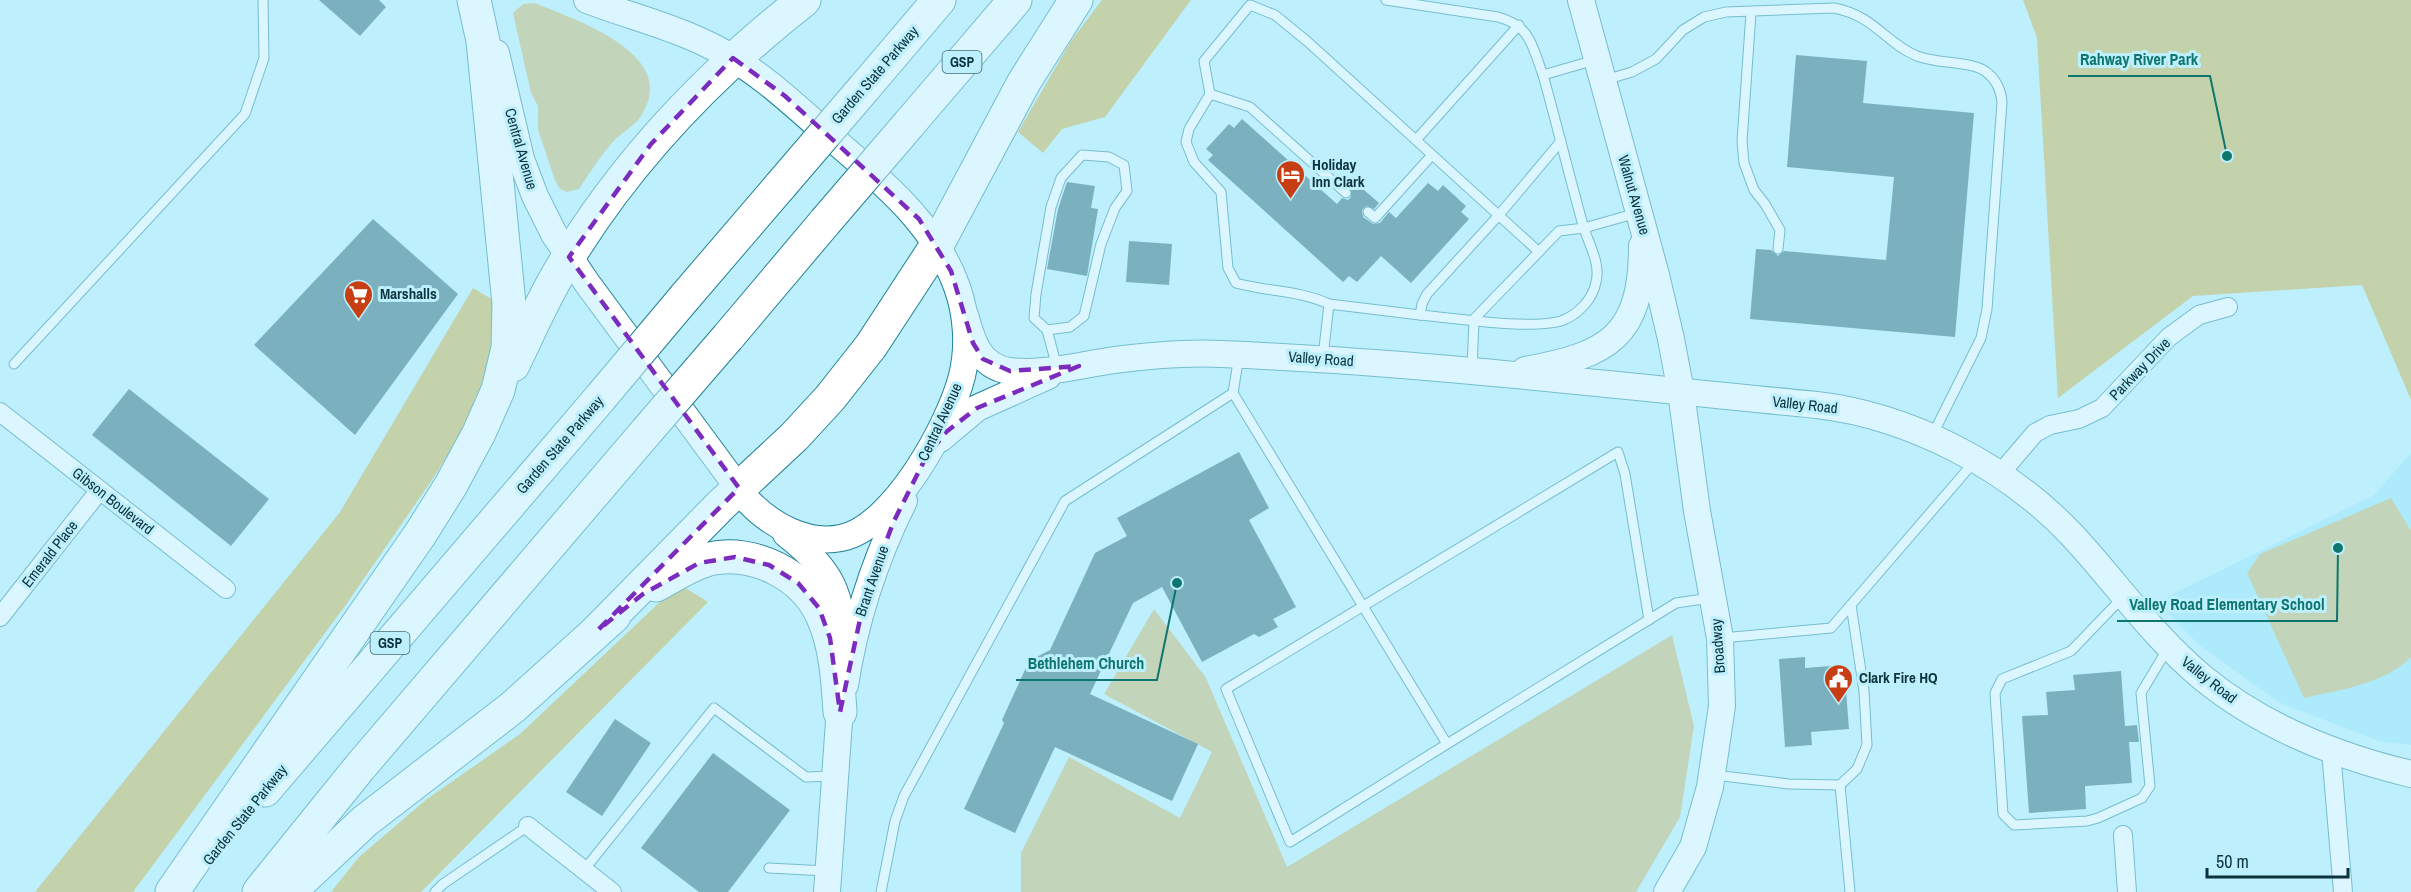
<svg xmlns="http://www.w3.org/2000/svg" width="2411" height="892" font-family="'Archivo Narrow',sans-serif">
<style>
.built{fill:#99e6fb}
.green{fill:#c8b669}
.forest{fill:#c9b045}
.building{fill:#2c6674}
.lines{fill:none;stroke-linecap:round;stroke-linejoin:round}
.lane-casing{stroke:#218297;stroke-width:11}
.street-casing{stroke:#218297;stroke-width:20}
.secondary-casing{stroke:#218297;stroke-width:28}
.highway-casing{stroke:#218297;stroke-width:35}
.lane{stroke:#fff;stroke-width:9}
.street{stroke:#fff;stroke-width:18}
.secondary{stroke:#fff;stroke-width:26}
.highway{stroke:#fff;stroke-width:33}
.highway-bridge-casing{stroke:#218297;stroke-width:35;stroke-linecap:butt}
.highway-bridge{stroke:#fff;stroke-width:33}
.marked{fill:none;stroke:#7b2cbf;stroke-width:4.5;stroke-dasharray:12 8;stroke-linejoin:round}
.labels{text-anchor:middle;stroke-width:6;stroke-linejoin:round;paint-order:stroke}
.shield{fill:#bdeffd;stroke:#416b76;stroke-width:1.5}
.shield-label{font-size:14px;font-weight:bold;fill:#0c333c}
.street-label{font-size:15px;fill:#0c333c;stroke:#bdeffd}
.poi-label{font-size:15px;font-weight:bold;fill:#0c333c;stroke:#bdeffd;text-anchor:start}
.leader{fill:none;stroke:#0f766e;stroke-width:2}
.callout-dot{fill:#0f766e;stroke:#bdeffd;stroke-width:2}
.callout-label{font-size:16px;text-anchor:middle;font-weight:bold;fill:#0f766e;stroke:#bdeffd;stroke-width:6;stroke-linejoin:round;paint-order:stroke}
</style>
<rect width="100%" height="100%" fill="#bdeffd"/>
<polygon class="built" points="2411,453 2411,745 2379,741 2280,703 2199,645 2157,602 2374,495"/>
<g class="green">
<path d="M535,3C575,20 682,54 641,116C634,127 620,133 611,144C599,158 589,174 579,189L567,192L560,189L555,180L538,130V106L531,93L513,13L523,4Z"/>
<path d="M2391,498L2411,531V657C2385,684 2339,690 2304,698L2247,573L2260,554Z"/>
<polygon points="1154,609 1206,678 1287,867 1672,635 1694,726 1680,817 1636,892 1021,892 1021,853 1069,757 1180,818 1212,752 1104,694"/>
</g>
<g class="forest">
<polygon points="1102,0 1191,0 1105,117 1062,129 1043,153 1018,132 1071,41"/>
<polygon points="2023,0 2411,0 2411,400 2362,285 2193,296 2058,398 2037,38"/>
<polygon points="473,288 498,303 490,386 434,477 345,606 133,892 35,892 340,512"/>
<polygon points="679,584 708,602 421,892 331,892 359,857 427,799 520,734"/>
</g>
<g class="building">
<polygon points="319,0 379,0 386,7 360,36"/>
<polygon points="1796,55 1867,61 1863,103 1974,113 1955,337 1750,319 1756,249 1771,250 1778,256 1784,251 1886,260 1894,177 1787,167"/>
<polygon points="1242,119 1337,204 1342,198 1348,200 1351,197 1351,188 1356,183 1379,203 1374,209 1366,206 1362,210 1363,217 1373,224 1380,223 1389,212 1396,218 1428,183 1438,191 1443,185 1466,206 1461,212 1469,219 1411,283 1381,256 1357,282 1349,276 1343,282 1208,160 1213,155 1206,149 1229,124 1234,128"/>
<polygon points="1067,182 1095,186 1091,208 1098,209 1087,276 1047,269 1058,209"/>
<polygon points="373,219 458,294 355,435 254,345"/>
<polygon points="1129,241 1172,244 1169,285 1126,282"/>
<polygon points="129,389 269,499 231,546 92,435"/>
<polygon points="1239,452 1269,508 1249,520 1296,607 1273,619 1278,627 1259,637 1254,634 1202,662 1162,587 1133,603 1090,694 1198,744 1172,801 1055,747 1015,833 964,809 1004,723 1002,720 1029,661 1050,650 1095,553 1127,536 1117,518"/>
<polygon points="1805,657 1805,668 1844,665 1849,729 1811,732 1812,745 1785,747 1779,659"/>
<polygon points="2121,671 2125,726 2137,725 2139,742 2129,742 2132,783 2085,786 2086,809 2029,813 2022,716 2048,715 2046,692 2075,690 2073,675"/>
<polygon points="615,719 651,743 602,816 566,792"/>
<polygon points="713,753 790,810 728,892 699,892 641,848"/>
</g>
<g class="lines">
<defs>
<g id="lane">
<path d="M1386,0L1498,17C1531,26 1532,46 1543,75L1595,60"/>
<polyline points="1751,13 1742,141 1744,163 1754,190 1765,204 1780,230 1778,249"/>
<path d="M1605,80L1632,72L1656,59L1683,30L1704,17L1726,12L1834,8C1875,16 1884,42 1917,56C1938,64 1969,61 1985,71C1996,79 2001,90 2002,102L1987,309L1981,338L1932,436"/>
<polyline points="1210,94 1250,107 1346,193"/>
<polyline points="1416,140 1519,25"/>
<polyline points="1368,212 1375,218 1432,155"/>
<polyline points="1329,304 1420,315 1422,304 1427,294 1499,215 1561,141"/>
<path d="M1420,315C1455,318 1530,330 1561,321C1578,315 1593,299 1596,282C1601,263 1588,243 1583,225C1569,175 1557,125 1543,75"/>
<polyline points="1047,330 1034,318 1036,294 1051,207 1061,178 1082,155 1109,157 1124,165 1127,191 1115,208 1101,244 1084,316 1070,327 1047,330 1057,367"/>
<path d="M1323,357L1329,304C1299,290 1268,292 1236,283L1228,268L1221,192L1194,162L1186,142L1189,129L1210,94L1204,61L1250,5L1275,15L1308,42L1538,251"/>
<polyline points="14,364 245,114 264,58 263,0"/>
<polyline points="1472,370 1474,319 1559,231 1584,228 1637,213"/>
<polyline points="1233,393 1447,744 1676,603 1710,598"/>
<polyline points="2123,597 2071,651 2002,679 1995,693 2003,814 2014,825 2087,821 2098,818 2142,798 2150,786 2141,693 2168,648"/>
<polyline points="1722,638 1831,628 1974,462"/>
<polyline points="1447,744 1290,842 1226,689 1618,452 1625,474 1649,620"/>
<polyline points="1715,775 1789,784 1840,785 1850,892"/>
<polyline points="1840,785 1857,769 1867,745 1864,691 1851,605"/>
<polyline points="769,868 826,871"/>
<polyline points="584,870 714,708 806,777 833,776"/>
<polyline points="435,892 443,884 528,826"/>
<polyline points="881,892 895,821 904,796 1065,501 1233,393 1239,356"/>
</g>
<g id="street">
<polyline points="0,412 226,589"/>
<polyline points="1999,475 2035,433 2050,425 2079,419 2102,408 2169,337 2199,315 2228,307"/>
<polyline points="0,617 99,491"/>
<polyline points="2331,751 2343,892"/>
<polyline points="528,826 612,892"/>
<polyline points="2123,835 2127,892"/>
</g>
<g id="secondary">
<polyline points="1581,0 1656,275 1671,339 1681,392 1697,511 1720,638 1722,706 1710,787 1693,847 1667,892"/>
<path d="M496,53L521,159L535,196L554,234L587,283L748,501C771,525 806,545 841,538C893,528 950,424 962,376C969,347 967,315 957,287C933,220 877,178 826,133C791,102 757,70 715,48C675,27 629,16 587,0"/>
<path d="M965,315C972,341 979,366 1009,371C1042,375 1076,366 1108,361C1145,356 1184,352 1221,354C1420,362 1619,386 1817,405C1910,416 2006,466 2071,534C2116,582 2151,635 2203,678C2263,727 2336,756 2411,774"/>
<path d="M1525,370C1608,355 1642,337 1642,246"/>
<polyline points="940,439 977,408 1048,376"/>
<path d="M786,534C830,568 844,594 843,651"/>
<path d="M845,685C855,621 875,559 904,501"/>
<polyline points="827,892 841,693"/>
</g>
<g id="highway">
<polyline points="865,87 939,0"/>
<polyline points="909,124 1015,0"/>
<polyline points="685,297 781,185"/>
<polyline points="728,337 825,222"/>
<path d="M513,365C528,334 542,301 560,271C623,164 707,76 804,0"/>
<path d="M656,585C673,576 690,564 709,559C754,549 805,575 823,617C836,646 838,680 840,712"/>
<polyline points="598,630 721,505 794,437 830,398 871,346 937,245 1024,82 1076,0"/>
<polyline points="265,790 601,397"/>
<polyline points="172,892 421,533 451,485 479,433 498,390 508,348 509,304 483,41 474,0"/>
<polyline points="259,892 360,767 646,432"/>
<polyline points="289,892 365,821 513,707 614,616"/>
</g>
</defs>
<use href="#lane" class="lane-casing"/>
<use href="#street" class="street-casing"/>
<use href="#secondary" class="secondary-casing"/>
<use href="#highway" class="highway-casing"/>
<use href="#lane" class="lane"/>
<use href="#street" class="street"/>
<use href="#secondary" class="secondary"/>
<use href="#highway" class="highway"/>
<defs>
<g id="highway-bridge">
<polyline points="781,185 865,87"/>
<polyline points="825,222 909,124"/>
<polyline points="601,397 685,297"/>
<polyline points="646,432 728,337"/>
</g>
</defs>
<use href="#highway-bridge" class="highway-bridge-casing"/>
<use href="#highway-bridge" class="highway-bridge"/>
</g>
<path d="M0 0H2411V892H0ZM733,58L785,96L919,219L951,271L973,343L983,359L1010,371L1079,366L977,408L946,432L926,457L893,523L864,601L840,712L830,638L819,608L798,583L769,565L735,557L699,563L643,594L598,630L739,488L569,257L651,144Z" fill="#bdeffd" fill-opacity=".55" fill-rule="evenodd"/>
<path class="marked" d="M733,58L785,96L919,219L951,271L973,343L983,359L1010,371L1079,366L977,408L946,432L926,457L893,523L864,601L840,712L830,638L819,608L798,583L769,565L735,557L699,563L643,594L598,630L739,488L569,257L651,144Z"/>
<defs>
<symbol id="hotel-pin" viewBox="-11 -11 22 30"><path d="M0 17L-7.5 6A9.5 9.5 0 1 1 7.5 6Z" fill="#c63e12" stroke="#bdeffd"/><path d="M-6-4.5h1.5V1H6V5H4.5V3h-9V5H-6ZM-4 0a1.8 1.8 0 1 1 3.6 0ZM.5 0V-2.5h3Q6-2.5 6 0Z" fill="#fff"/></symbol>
<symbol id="supermarket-pin" viewBox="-11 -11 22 30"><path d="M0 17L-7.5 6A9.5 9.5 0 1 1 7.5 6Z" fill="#c63e12" stroke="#bdeffd"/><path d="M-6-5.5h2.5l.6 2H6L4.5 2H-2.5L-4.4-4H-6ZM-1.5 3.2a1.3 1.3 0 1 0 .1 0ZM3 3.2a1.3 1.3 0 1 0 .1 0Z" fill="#fff"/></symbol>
<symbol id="civic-pin" viewBox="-11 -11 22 30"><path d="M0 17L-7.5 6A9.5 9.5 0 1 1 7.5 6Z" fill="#c63e12" stroke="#bdeffd"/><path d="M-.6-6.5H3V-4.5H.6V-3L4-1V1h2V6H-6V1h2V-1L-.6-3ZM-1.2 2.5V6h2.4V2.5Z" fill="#fff"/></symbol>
</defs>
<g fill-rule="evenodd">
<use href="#hotel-pin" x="1274" y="158" width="33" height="45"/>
<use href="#supermarket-pin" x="342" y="278" width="33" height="45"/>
<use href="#civic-pin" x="1822" y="662" width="33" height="45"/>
</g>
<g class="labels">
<g class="shield">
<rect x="942.5" y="51" width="39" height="22" rx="4.5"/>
<rect x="370.5" y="632" width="39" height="22" rx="4.5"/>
</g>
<g class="shield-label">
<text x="962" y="67">GSP</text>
<text x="390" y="648">GSP</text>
</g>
<g class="street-label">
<text transform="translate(875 75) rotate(-49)" y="5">Garden State Parkway</text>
<text transform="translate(521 149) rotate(74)" y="5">Central Avenue</text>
<text transform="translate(1634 195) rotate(74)" y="5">Walnut Avenue</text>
<text transform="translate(1321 359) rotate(4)" y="5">Valley Road</text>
<text transform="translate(2140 369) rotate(-46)" y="5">Parkway Drive</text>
<text transform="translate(1805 405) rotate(6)" y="5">Valley Road</text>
<text transform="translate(940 422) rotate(-65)" y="5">Central Avenue</text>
<text transform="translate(560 445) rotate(-49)" y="5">Garden State Parkway</text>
<text transform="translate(113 501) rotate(38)" y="5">Gibson Boulevard</text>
<text transform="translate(50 554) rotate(-52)" y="5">Emerald Place</text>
<text transform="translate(872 581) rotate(-71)" y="5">Brant Avenue</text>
<text transform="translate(1718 646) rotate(-94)" y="5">Broadway</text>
<text transform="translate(2209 680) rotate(38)" y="5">Valley Road</text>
<text transform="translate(245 815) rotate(-51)" y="5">Garden State Parkway</text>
</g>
<g class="poi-label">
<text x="1312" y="170">Holiday<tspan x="1312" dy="17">Inn Clark</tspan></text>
<text x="380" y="299">Marshalls</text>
<text x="1859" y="683">Clark Fire HQ</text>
</g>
</g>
<path class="leader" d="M2227 156L2210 76H2068M2338 548L2337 621H2117M1177 583L1157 680H1016"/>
<g class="callout-dot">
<circle cx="2227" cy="156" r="6"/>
<circle cx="2338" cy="548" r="6"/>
<circle cx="1177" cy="583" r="6"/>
</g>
<g class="callout-label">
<text x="2139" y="65">Rahway River Park</text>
<text x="2227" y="610">Valley Road Elementary School</text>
<text x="1086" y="669">Bethlehem Church</text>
</g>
<path d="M2207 868v9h141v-9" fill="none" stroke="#0c333c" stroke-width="3"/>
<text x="2216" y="868" font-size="18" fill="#0c333c" stroke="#bdeffd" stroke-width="4.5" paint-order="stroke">50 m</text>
</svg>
